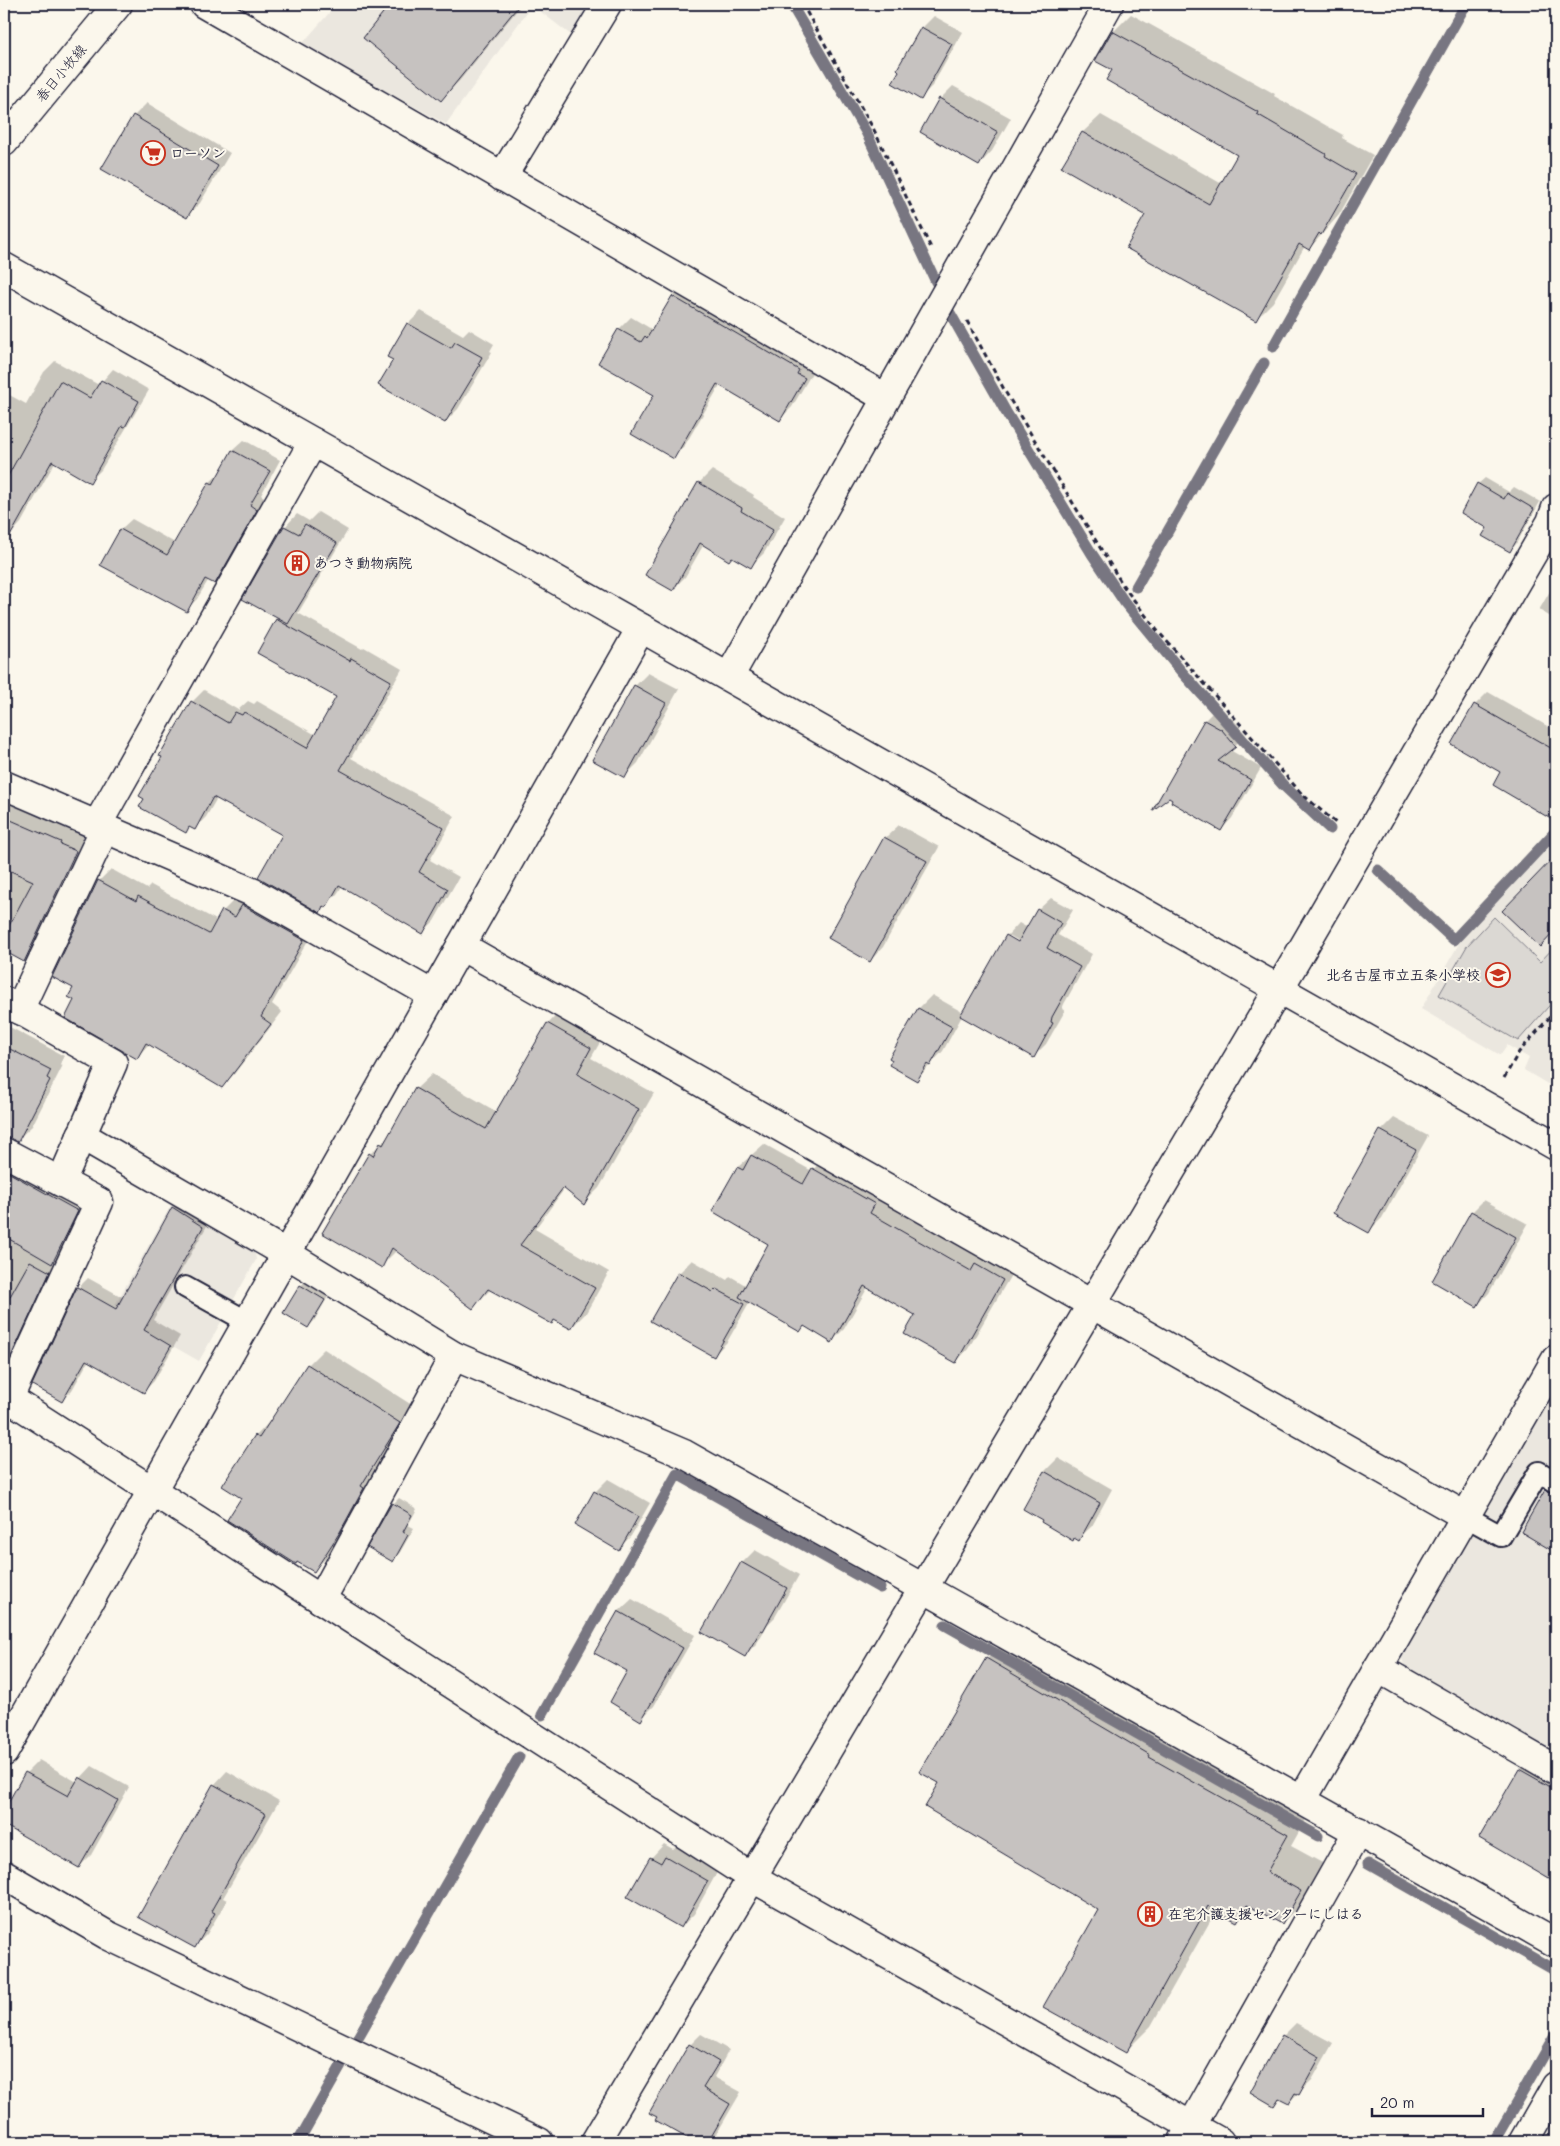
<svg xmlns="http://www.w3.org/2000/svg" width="1560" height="2146" font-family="Mali,'Klee One',sans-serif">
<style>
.built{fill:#ebe7df}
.green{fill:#dbd8d3;stroke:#7e7d87}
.shadow{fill:#0003;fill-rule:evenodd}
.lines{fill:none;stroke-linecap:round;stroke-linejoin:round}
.stream{stroke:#787681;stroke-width:11}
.building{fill:#c6c2c0;stroke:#22223b}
.service-casing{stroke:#22223b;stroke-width:24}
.minor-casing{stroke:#22223b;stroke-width:31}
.tertiary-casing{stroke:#22223b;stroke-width:31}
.secondary-casing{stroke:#22223b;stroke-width:31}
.path{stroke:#22223b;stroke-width:3;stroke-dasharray:5 4;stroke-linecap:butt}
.service{stroke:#fbf7ec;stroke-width:20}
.minor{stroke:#fbf7ec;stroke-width:28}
.tertiary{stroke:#fbf7ec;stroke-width:28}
.secondary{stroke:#fbf7ec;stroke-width:28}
.labels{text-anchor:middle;stroke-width:4;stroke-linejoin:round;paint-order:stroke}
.street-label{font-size:14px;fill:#22223b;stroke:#fbf7ec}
.poi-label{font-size:14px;font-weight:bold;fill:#22223b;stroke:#fbf7ec;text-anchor:start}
</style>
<rect width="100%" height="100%" fill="#fbf7ec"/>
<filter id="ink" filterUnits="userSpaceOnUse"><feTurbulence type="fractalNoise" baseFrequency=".02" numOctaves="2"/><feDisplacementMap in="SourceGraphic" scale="10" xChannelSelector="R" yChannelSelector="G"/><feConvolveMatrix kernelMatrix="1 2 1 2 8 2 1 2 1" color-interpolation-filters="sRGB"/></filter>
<g filter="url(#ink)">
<g class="built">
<polygon points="337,4 589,4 571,35 532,5 446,124 301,45"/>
<polygon points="1556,839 1556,1089 1524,1070 1529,1058 1507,1045 1500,1055 1421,1009 1460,942"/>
<polygon points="174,1200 254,1246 256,1260 199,1361 115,1313 118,1307 115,1305"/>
<polygon points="1556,1385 1556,1753 1405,1667 1400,1654"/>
<polygon points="1556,2117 1556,2142 1542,2142"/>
</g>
<polygon class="green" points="1494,917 1540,962 1556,945 1556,998 1518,1041 1439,995 1467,946"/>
<g class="shadow">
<polygon points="391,4 522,4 460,80 441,99 364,38"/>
<polygon points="1131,14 1275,94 1274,96 1343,135 1342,138 1373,155 1339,215 1309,249 1305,246 1273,302 1255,320 1147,214 1063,166 1083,132 1101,115 1222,184 1239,154 1114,70 1113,32"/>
<polygon points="934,16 963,32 932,86 920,98 898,69 922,28"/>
<polygon points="953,86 1011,118 992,151 979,165 940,99"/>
<polygon points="147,103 230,153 200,203 187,216 134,116"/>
<polygon points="685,284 816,366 792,407 780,419 720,385 685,445 673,457 655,395 600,363 619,329 631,317 653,330 673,296"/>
<polygon points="421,311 463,335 469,329 494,344 490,351 492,352 458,409 445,422 394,360 408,324"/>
<polygon points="55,361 99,385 113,369 149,390 101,470 90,481 55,462 21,523 10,535 4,531 4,392 26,404 44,372"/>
<polygon points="244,440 280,460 261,495 267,499 226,572 215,583 209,579 197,599 186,610 102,564 121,529 132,519 175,543 210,482 221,472 233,450"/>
<polygon points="712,470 754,495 753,497 785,517 764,553 751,566 733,556 704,544 685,577 672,590 699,483"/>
<polygon points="1485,478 1509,492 1514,487 1540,502 1516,544 1510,550 1489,528 1478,484"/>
<polygon points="318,512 348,530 298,613 362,649 364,647 402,669 351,758 455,816 430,860 459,877 434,921 422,933 343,885 337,894 319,911 284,835 217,798 206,817 194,829 190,827 185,832 192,702 204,690 238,710 248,701 254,704 257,701 316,735 337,696 277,620 279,618 285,527 297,514 309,521"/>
<polygon points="1556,581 1556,620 1539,610"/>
<polygon points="648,673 679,689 638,763 625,776 593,759 635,686"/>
<polygon points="1488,692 1556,731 1556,791 1552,798 1502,772 1475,705"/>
<polygon points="1216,709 1233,719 1246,735 1230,750 1261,768 1232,818 1221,830 1169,797 1156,806 1205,720"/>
<polygon points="4,797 90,837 38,947 24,961 4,950"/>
<polygon points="899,825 939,847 883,947 870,961 885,838"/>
<polygon points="1556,857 1556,929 1553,932 1503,911"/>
<polygon points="111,869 147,889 151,885 218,921 223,911 235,899 244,904 255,894 315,928 272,1004 282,1012 234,1074 222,1086 149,1044 137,1057 76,1000 74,987 99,881"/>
<path d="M1051,898L1073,910L1058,935L1092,954L1064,1004L1062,1009L1065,1011L1046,1044L1034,1056L962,1016L943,1051L917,1079L891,1058L919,1008L932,995L964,1013L1007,936L1019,923L1028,928L1038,910ZM1009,935L1024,944L1023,946L1009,938Z"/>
<polygon points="563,1008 606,1032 591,1058 654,1093 599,1188 584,1203 565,1188 535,1229 609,1272 586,1313 571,1328 491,1289 473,1307 397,1250 381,1266 370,1154 389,1136 416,1089 432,1074 497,1112 548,1024"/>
<polygon points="4,1024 64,1056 60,1064 63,1065 32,1126 17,1140 4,1135"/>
<polygon points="1394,1118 1428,1136 1382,1218 1368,1232 1381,1131"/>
<polygon points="4,1143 91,1197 22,1347 8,1361 4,1359"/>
<polygon points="764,1144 812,1171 825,1157 886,1191 881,1201 982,1259 988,1253 1015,1268 968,1349 956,1362 917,1314 868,1287 844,1329 832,1341 805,1325 800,1330 750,1302 727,1342 714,1355 679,1273 692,1260 727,1280 730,1276 747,1286 770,1243 713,1211 738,1167"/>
<polygon points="183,1198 212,1217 153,1320 180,1336 154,1381 144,1391 89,1360 72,1390 62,1400 78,1288 88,1278 124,1298 173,1208"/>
<polygon points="1484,1200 1528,1224 1489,1293 1477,1306 1472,1212"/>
<polygon points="307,1279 330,1293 314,1321 308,1327 301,1286"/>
<polygon points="324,1349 415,1407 377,1469 380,1471 356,1514 330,1554 314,1570 243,1497 256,1436 272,1419 308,1365"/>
<polygon points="1058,1458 1112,1489 1092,1526 1078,1539 1075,1537 1073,1539 1024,1508 1045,1471"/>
<polygon points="608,1479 650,1503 631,1536 618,1549 595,1492"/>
<polygon points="1556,1480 1556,1551 1523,1532 1546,1490"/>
<polygon points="399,1498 417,1509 408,1525 414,1528 399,1554 392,1560 393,1504"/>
<polygon points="755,1550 799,1575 775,1617 768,1624 757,1643 745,1655 703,1631 742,1563"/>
<polygon points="632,1599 695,1635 654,1706 641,1719 629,1671 618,1612"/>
<polygon points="1013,1633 1312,1809 1291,1846 1326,1865 1308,1897 1282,1923 1252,1906 1237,1921 1217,1909 1151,2026 1125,2052 1100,1909 941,1783 921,1771 987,1659"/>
<polygon points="1532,1757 1556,1771 1556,1884 1545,1877 1546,1875 1520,1769"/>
<polygon points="39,1760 77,1782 92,1766 129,1787 91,1855 79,1867 4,1823 4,1813 26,1773"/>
<polygon points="227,1771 279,1801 223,1898 227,1900 207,1934 194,1947 214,1785"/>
<polygon points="664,1844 673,1849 679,1844 720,1867 694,1914 681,1927 628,1897 651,1858"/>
<polygon points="1296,2023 1333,2043 1312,2080 1289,2102 1281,2097 1274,2105 1283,2036"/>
<polygon points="701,2034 729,2050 714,2077 741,2092 717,2133 708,2142 702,2142 684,2132 690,2045"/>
<polygon points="1556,2128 1556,2142 1548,2142"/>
<polygon points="499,2138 506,2142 495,2142"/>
</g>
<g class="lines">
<g class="stream">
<polyline points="791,4 866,132 936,282"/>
<polyline points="950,313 1006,412 1092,554 1125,603 1181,671 1283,785 1330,829"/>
<polyline points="1273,347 1466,4"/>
<polyline points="1136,587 1264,363"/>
<polyline points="1378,870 1454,940 1556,831"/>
<polyline points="945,1625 1318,1836"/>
<polyline points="542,1715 677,1474 880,1588"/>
<polyline points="1368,1864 1556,1971"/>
<polyline points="357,2039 519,1757"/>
<polyline points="298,2142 341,2066"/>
<polyline points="1494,2142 1556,2034"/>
</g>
</g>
<g class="building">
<polygon points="390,4 520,4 441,101 363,38"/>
<polygon points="921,27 952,44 921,100 892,83 899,71 897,69"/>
<polygon points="1112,31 1258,112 1257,114 1326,154 1325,156 1356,174 1321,235 1319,233 1309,250 1299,244 1256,321 1126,248 1145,215 1061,167 1082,132 1209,204 1237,155 1106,80 1112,70 1095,61"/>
<polygon points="939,98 998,132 979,166 920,132"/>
<polygon points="133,115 218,166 187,218 101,169"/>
<polygon points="672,296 799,370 797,374 805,378 780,421 717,384 674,459 631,434 654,395 598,363 618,329 641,342 645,336 647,338"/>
<polygon points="407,323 451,348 455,342 482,357 478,364 480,365 445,423 378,385 393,360 387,357"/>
<polygon points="101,380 139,401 125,427 122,426 90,483 52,461 4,547 4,483 60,381 90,398"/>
<polygon points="232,450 270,471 250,505 257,510 215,584 205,579 187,612 100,565 120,529 167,555 209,482 213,484"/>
<polygon points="698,482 742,508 741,511 773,530 751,568 732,557 729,561 700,543 673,591 645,575"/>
<polygon points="1477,483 1504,499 1507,493 1534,509 1510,552 1482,536 1487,528 1461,513"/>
<polygon points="305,524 337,543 288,624 242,599 284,526 299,534"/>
<polygon points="276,619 350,661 351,658 391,681 340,770 444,828 419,872 448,889 423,934 339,885 326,908 323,906 320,913 258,877 282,835 213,797 195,830 189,827 186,833 139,807 144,799 139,796 162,757 159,756 191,701 228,723 235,712 242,715 244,712 307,748 336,697 257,653"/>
<polygon points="634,685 666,703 625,778 592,760"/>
<polygon points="1474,704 1556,751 1556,822 1493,785 1500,772 1451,744"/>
<polygon points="1204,720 1222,730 1236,747 1218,761 1251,780 1221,831 1171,802 1172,800 1169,798 1152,811"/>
<polygon points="4,817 61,842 60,844 76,851 24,962 4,951 4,935 33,881 4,868"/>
<polygon points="884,837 927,861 870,962 828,938"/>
<polygon points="1556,855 1556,930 1540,947 1502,911"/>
<polygon points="98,880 136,901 138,896 209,934 222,910 235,917 242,905 304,940 261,1017 271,1024 222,1088 146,1043 137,1059 65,1018 74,1000 68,997 73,988 52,977"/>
<polygon points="1037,909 1061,923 1047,948 1080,967 1052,1017 1051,1022 1053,1023 1034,1058 960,1016 1006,935 1018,942"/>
<polygon points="918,1008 952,1027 930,1066 927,1064 917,1081 889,1065 892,1060 889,1058"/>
<polygon points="547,1023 591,1048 577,1074 639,1109 584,1205 563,1188 520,1245 595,1288 571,1329 554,1320 552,1324 488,1289 473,1309 392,1248 382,1268 322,1233 369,1153 373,1156 380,1143 383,1145 415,1088 486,1129"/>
<polygon points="4,1046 51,1070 47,1078 50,1080 18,1142 4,1136"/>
<polygon points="1380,1130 1416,1150 1369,1233 1333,1213"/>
<polygon points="751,1155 803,1184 812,1168 875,1204 870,1213 971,1271 975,1264 1003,1280 956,1363 904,1334 915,1315 864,1286 832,1343 804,1326 800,1332 739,1297 768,1244 712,1211 737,1167 743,1170"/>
<polygon points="4,1170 78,1211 52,1264 4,1236"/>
<polygon points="172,1207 203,1227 144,1330 171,1346 144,1393 86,1360 62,1402 32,1385 77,1287 116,1309"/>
<polygon points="1471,1211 1516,1237 1477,1307 1432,1281"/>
<polygon points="30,1261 50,1272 8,1363 4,1360 4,1307"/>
<polygon points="678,1272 713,1292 716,1289 744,1304 714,1357 650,1321"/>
<polygon points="300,1285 325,1300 308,1328 283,1313"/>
<polygon points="307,1364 400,1423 361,1486 364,1488 340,1532 314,1572 297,1562 296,1564 227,1520 241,1498 222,1486 255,1435 259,1438"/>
<polygon points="1044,1471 1100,1503 1079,1541 1074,1538 1073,1541 1041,1522 1042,1520 1023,1509"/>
<polygon points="1545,1490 1556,1494 1556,1553 1521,1532"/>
<polygon points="594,1491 638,1517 619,1551 575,1525"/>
<polygon points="392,1503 412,1515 403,1532 408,1535 393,1562 367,1547"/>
<polygon points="741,1562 787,1588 763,1631 761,1630 745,1657 701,1632"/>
<polygon points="618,1611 683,1648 641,1721 610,1702 627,1671 594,1653"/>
<polygon points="986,1658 1150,1755 1149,1757 1288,1835 1267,1872 1301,1891 1282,1924 1247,1905 1237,1922 1208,1906 1126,2053 1043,2007 1098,1910 925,1807 939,1783 919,1772"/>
<polygon points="1519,1769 1556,1790 1556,1883 1479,1838"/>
<polygon points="25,1772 68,1796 79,1777 118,1800 79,1868 4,1825 4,1810"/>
<polygon points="213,1784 266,1814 211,1911 215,1913 195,1948 138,1917"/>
<polygon points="665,1856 708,1881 681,1928 627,1897 650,1857 661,1863"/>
<polygon points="1282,2035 1320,2057 1299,2095 1295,2093 1289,2103 1279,2098 1274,2106 1250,2092"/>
<polygon points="689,2044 719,2062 703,2088 730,2104 708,2142 694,2142 655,2120 657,2117 649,2113"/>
</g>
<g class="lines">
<defs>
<g id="service">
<polyline points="185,1287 248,1322"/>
<polyline points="1465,1516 1501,1536 1539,1472 1556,1482"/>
</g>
<g id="minor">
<polyline points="204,4 886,398"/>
<polyline points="502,177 607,4"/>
<polyline points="729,677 1109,4"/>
<polyline points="4,785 252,892 433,995"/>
<polyline points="97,825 313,442"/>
<polyline points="461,946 1465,1516"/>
<polyline points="4,1001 113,1063 61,1182"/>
<polyline points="19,1010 105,828"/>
<polyline points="81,1135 287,1254 454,1356 684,1454 1556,1943"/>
<polyline points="4,1152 99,1202 9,1398"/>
<polyline points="4,1395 751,1877 1220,2142"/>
<polyline points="321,1600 454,1356"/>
<polyline points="1378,1668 1556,1770"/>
<polyline points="4,1752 641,628"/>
<polyline points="1302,1800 1556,1359"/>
<polyline points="4,1875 107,1935 539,2142"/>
<polyline points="1183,2141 1358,1831"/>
<polyline points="595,2142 1296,960 1551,522 1556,508"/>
<polyline points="1524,2142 1556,2086"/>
</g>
<polyline id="tertiary" points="4,267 1556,1146"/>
<polyline id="secondary" points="4,142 118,4"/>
</defs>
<use href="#service" class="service-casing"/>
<use href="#minor" class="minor-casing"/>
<use href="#tertiary" class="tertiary-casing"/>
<use href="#secondary" class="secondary-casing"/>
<g class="path">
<polyline points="802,4 873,128 932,250"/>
<polyline points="967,321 1006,393 1124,587 1156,629 1302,794 1337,824"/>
<polyline points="1504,1078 1519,1052 1556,1010"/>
</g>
<use href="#service" class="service"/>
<use href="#minor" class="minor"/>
<use href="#tertiary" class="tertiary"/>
<use href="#secondary" class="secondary"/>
</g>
</g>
<defs>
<symbol id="supermarket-ring" viewBox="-11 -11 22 22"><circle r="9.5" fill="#fbf7ec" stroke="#c8321e" stroke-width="1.5"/><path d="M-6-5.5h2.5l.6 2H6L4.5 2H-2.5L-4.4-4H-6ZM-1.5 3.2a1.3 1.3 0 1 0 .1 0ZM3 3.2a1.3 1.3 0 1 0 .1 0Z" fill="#c8321e"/></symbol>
<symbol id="building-ring" viewBox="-11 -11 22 22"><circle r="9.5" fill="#fbf7ec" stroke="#c8321e" stroke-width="1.5"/><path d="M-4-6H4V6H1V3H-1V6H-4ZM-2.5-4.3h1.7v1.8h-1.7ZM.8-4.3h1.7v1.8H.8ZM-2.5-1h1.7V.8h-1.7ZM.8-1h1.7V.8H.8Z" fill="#c8321e"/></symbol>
<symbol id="school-ring" viewBox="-11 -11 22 22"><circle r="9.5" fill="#fbf7ec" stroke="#c8321e" stroke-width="1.5"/><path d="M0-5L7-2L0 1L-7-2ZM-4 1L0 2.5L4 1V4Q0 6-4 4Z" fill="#c8321e"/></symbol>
</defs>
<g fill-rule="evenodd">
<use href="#supermarket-ring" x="139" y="139" width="28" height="28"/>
<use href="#building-ring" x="283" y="549" width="28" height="28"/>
<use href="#school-ring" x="1484" y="961" width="28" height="28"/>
<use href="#building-ring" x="1136" y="1900" width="28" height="28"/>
</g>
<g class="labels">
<g class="street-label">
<text transform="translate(61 73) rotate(-50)" y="5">春日小牧線</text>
</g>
<g class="poi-label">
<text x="170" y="158">ローソン</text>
<text x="314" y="568">あつき動物病院</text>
<text x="1480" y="980" text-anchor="end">北名古屋市立五条小学校</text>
<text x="1168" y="1919">在宅介護支援センターにしはる</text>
</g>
</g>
<rect width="1560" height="2146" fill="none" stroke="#fbf7ec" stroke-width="20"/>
<rect x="10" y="10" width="1540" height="2126" fill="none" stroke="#22223b" stroke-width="2" filter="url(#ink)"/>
<path d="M1372 2108v8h111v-8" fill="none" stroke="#22223b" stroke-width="2.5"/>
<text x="1380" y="2108" font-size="15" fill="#22223b" stroke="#fbf7ec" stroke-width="4" paint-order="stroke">20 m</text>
</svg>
